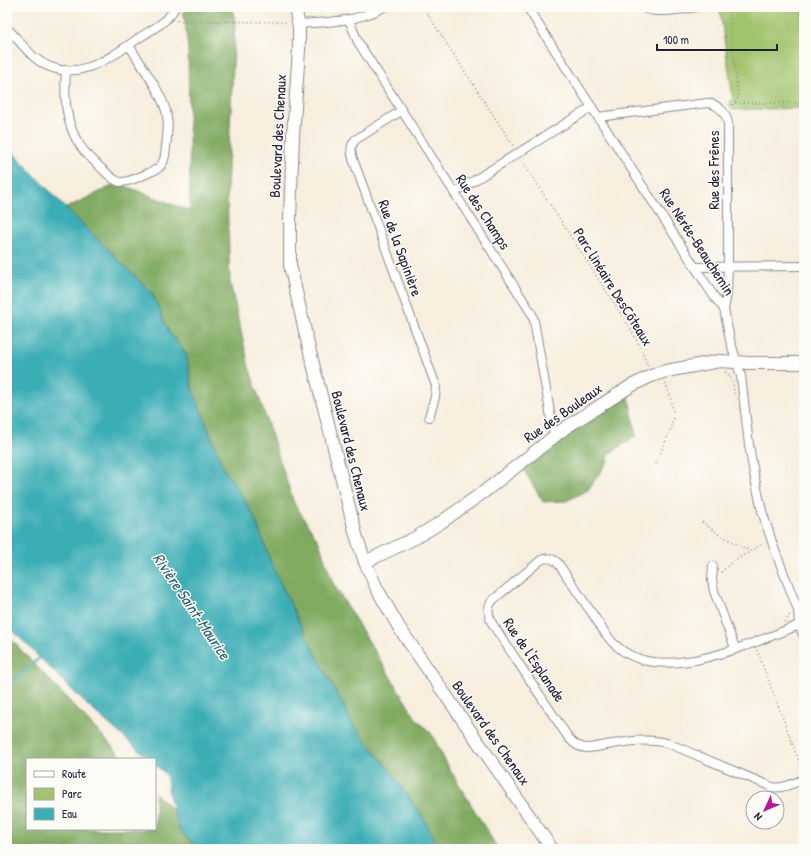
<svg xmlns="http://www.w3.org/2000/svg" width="811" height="856" font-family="'Patrick Hand',sans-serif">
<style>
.green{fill:#a1c46d;stroke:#627354}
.forest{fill:#80aa60;stroke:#51664e}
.water{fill:#3badb5;stroke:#2e6878}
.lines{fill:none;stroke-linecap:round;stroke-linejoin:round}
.stream{stroke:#3badb5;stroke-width:2.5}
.street-casing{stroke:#8c888c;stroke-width:10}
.secondary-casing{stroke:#8c888c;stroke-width:14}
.path{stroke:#8c888c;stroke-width:1.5;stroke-dasharray:1 3;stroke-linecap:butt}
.street{stroke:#fff;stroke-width:8}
.secondary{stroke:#fff;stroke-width:12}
.labels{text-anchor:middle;stroke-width:3;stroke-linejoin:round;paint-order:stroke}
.street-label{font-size:15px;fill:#22223b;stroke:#fdfcf7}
.water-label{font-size:16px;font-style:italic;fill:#2d6172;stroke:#fdfcf7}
</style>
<rect width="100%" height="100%" fill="#fdfcf7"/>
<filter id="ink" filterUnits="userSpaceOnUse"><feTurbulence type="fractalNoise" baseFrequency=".025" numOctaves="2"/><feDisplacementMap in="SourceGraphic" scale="8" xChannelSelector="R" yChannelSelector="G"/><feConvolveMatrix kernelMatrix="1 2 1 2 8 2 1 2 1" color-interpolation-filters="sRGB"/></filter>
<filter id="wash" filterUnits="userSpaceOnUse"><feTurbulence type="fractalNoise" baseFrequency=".012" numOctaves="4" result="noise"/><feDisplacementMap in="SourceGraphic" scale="16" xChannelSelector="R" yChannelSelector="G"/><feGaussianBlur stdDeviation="0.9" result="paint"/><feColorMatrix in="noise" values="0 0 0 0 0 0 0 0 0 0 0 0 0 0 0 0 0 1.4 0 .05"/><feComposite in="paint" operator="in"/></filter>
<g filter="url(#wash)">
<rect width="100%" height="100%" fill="#f7eedd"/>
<polygon class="green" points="760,7 804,7 804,108 732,110 729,105 733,98 720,11"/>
<g class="forest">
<polygon points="183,7 232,7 235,21 227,192 230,282 249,367 294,503 319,542 333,583 415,717 431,733 449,768 498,849 440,849 421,814 385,764 354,726 301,626 271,563 254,516 234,483 225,472 192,388 186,354 169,332 152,293 66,208 118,183 190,211 188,48"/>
<polygon points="628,391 636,436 609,454 608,461 588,490 566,501 543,502 522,467 603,408"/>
<polygon points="7,635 124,759 27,759 27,829 155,829 155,792 209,849 7,849"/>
</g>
<polygon class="water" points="7,146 66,208 152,293 169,332 186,354 192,388 225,472 234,483 254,516 271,563 301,626 354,726 385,764 421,814 440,849 199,849 179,830 170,800 166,774 155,765 155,759 149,759 87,705 7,625"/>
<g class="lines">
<polyline class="stream" points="7,689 40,657"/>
</g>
</g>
<g filter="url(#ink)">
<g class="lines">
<defs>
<g id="street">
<polyline points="527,7 715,298 724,309 730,340 741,376 749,445 754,474 762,511 774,548 798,610 799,625 804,637"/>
<path d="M642,7C655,15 681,9 696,7"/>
<polyline points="349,20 358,42 532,314 534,321 554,435"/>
<path d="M298,24C328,22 357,22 384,7"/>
<path d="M7,28C16,37 24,48 34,57C69,87 106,61 136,40C150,30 168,23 175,7"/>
<path d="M66,70C64,97 65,124 81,147C86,154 94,161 100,167C106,172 112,180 120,182C129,183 148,173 157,169C165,164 165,155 166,147C167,137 169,126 167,116C165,97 139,62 129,45"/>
<path d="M401,111L355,140C350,146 351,152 353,159L436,386L435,397L429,417"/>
<path d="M598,117L707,103C718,104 726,112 728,123V266L727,294L724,309"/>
<polyline points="454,193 592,107"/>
<polyline points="695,267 804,266"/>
<polyline points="713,566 712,580 714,591 735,648"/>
<path d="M799,625C752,643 664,685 619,648C608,640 601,627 594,616C582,599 570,581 558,563C553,558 548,557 541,560L493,600C486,608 488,616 493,625L568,737C574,744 579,748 589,748C616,744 643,736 670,744L772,787C783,789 794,783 804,779"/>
</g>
<g id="secondary">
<polyline points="295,7 299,27 299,50 293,136 290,218 290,265 307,340 356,535 365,562 377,589 400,629 552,849"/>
<polyline points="365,562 415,538 440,523 485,491 565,428 631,386 651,376 666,371 720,361 749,363 804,363"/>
</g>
</defs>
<use href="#street" class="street-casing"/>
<use href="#secondary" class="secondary-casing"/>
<g class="path">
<polyline points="423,7 514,147"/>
<polyline points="728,7 738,95 737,101 730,107"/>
<polyline points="799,7 804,22"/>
<polyline points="177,20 178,21 288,22"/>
<polyline points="735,103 804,103"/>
<polyline points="522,161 630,328 640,346 648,367"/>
<path d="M725,372C734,377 733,387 735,397"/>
<path d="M656,464C660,453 674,426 673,415C673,404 669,392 665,381"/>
<polyline points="702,522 720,535 750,551"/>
<polyline points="721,572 731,563 764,543"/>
<polyline points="784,622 787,619 790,614"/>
<polyline points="757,650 803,772"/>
</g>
<use href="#street" class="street"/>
<use href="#secondary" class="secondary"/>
</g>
</g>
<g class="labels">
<g class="street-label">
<text transform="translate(278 136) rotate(-87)" y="5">Boulevard des Chenaux</text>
<text transform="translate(714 170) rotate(-90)" y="5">Rue des Frênes</text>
<text transform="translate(483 212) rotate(57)" y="5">Rue des Champs</text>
<text transform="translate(697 242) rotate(57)" y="5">Rue Nérée-Beauchemin</text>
<text transform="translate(400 248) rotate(70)" y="5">Rue de la Sapinière</text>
<text transform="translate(613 287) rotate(58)" y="5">Parc linéaire DesCôteaux</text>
<text transform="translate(563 413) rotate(-35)" y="5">Rue des Bouleaux</text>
<text transform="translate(351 451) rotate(76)" y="5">Boulevard des Chenaux</text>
<text transform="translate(534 660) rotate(56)" y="5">Rue de l'Esplanade</text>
<text transform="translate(491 733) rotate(55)" y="5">Boulevard des Chenaux</text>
</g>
<g class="water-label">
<text transform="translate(192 606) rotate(56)" y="6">Rivière Saint-Maurice</text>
</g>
</g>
<rect width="811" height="856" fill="none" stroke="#fdfcf7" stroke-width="24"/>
<rect x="26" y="758" width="130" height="72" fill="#fdfcf7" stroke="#a5a5ac"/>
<rect x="34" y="771" width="20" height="6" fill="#ffffff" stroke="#a5a5ac"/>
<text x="62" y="778" font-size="12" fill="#22223b">Route</text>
<rect x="34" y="788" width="20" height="12" fill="#a1c46d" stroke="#a5a5ac"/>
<text x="62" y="798" font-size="12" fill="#22223b">Parc</text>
<rect x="34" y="808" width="20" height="12" fill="#3badb5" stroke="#a5a5ac"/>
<text x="62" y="818" font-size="12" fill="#22223b">Eau</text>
<g transform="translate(765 810) rotate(226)"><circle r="19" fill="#fdfcf7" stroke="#a5a5ac"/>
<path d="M0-3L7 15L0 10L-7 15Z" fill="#b5179e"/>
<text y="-6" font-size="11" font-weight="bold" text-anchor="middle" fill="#22223b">N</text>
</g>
<path d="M657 44v6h120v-6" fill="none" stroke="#22223b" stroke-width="2"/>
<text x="663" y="44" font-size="12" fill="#22223b" stroke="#fdfcf7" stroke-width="3" paint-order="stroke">100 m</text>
</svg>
